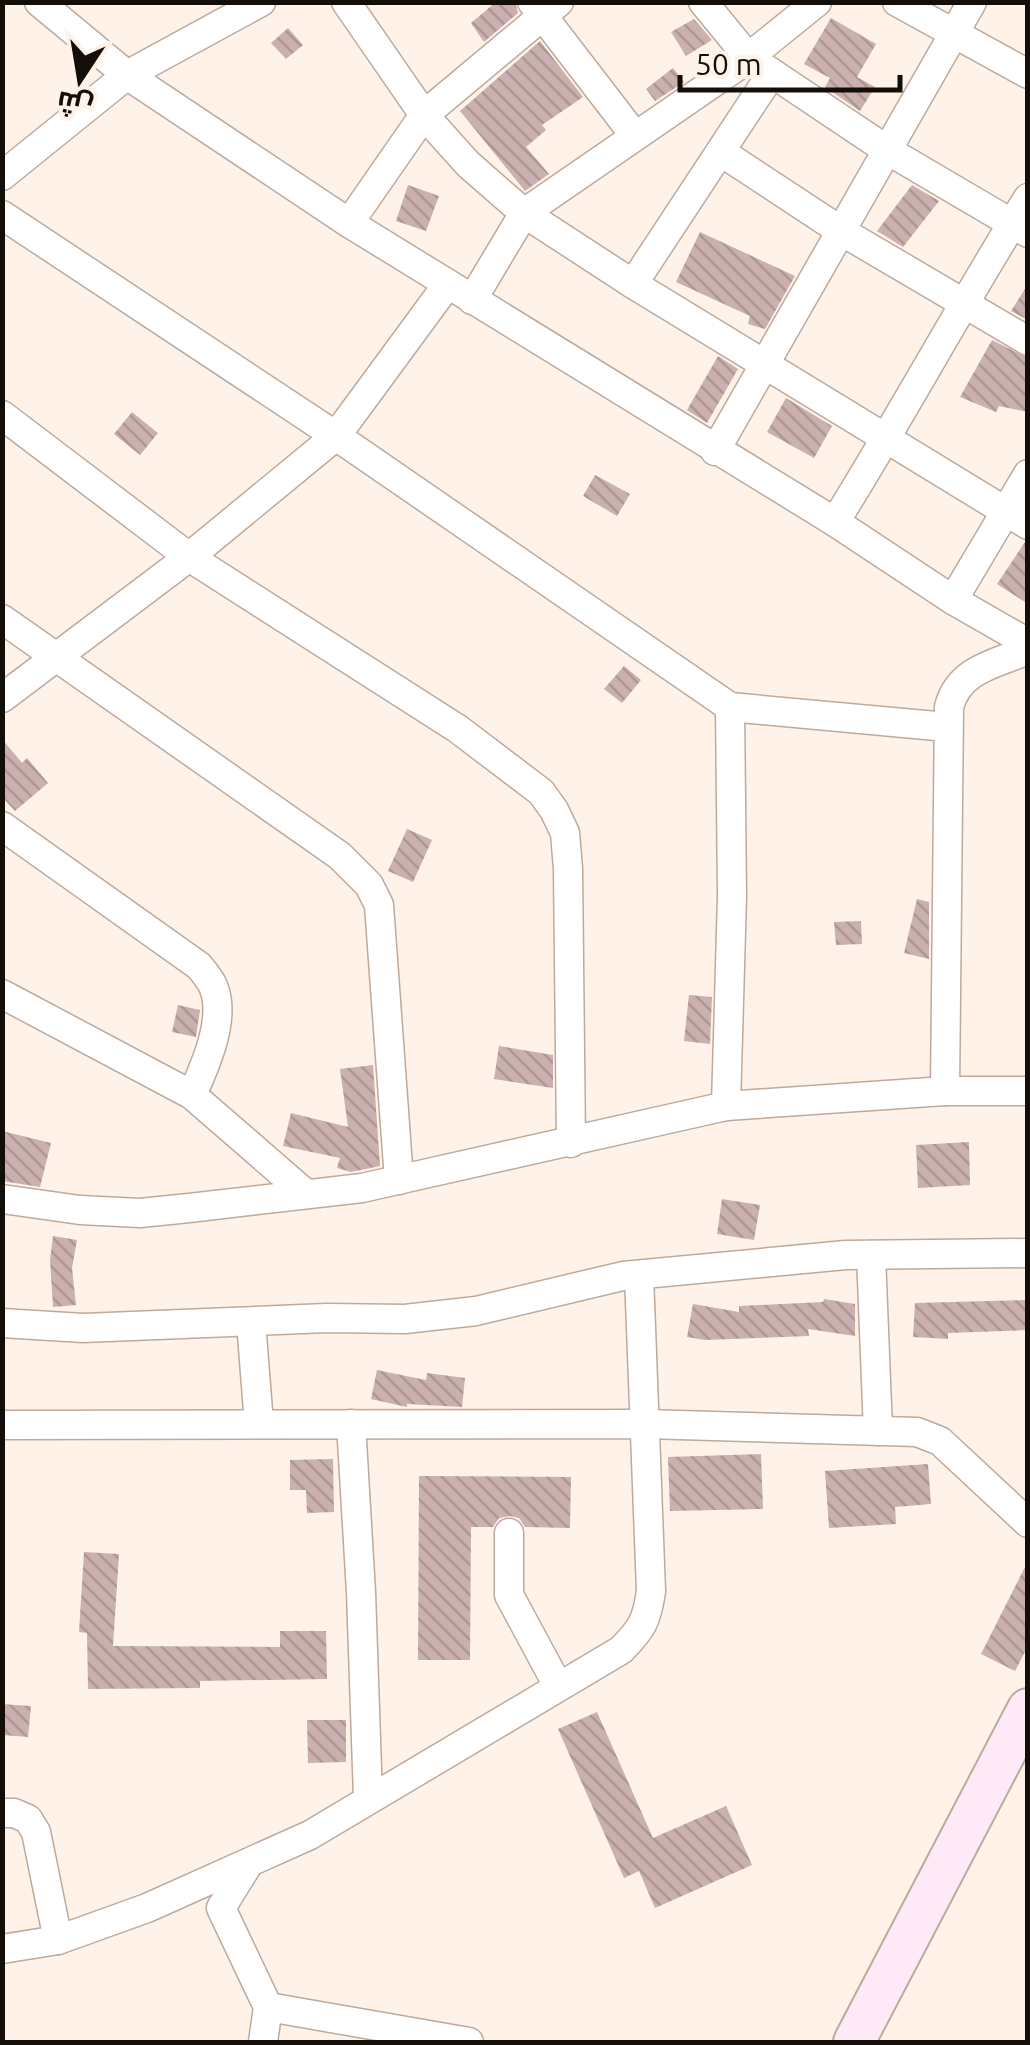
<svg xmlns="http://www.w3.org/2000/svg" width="1030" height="2045" font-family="Ubuntu,Cairo,sans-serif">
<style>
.building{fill:url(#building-back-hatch)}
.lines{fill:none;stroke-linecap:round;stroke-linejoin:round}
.minor-casing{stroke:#bdaa9c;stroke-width:31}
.secondary-casing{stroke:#bdaa9c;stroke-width:44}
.minor{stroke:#fff;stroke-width:28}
.secondary{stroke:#fee9f7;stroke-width:40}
</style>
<defs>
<pattern id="building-back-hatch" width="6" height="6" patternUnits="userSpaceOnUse" patternTransform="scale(2.5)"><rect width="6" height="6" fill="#cab0ae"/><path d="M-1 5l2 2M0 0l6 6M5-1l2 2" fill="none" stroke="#ad9694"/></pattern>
</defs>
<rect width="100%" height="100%" fill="#fef2e9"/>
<g class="building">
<polygon points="496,2 515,2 518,13 484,42 471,23"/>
<polygon points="831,18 876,44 857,77 875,87 860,111 825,87 830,78 804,64"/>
<polygon points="694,19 712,40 686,56 671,32"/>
<polygon points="288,28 303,45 286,59 271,43"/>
<polygon points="540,41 583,97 542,125 546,130 526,147 549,174 525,191 460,111"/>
<polygon points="673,68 684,82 655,101 646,89"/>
<polygon points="408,185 439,196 426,231 396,221"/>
<polygon points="912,185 939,201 903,247 877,231"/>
<polygon points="700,232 795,276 765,329 748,324 750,316 676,282"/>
<polygon points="1028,284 1028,320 1011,311"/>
<polygon points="992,340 1028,358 1028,412 999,406 996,412 960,397"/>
<polygon points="718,356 738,369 707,423 687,410"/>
<polygon points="786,398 832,426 814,458 767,432"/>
<polygon points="132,412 158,433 140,455 114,434"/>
<polygon points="595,475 630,494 617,516 583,496"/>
<polygon points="1025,542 1028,542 1028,604 997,584"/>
<polygon points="624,666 641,680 622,703 604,689"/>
<polygon points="2,739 22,763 27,758 48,783 15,811 2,797"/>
<polygon points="407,829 432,840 413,882 388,871"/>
<polygon points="917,899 929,902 929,959 904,953"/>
<polygon points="861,921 862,944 836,945 834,922"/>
<polygon points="689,995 712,997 710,1044 684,1041"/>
<polygon points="178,1005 200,1010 196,1037 172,1032"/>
<polygon points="499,1046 553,1055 553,1088 494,1079"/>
<polygon points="373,1065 380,1166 351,1172 337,1168 340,1158 283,1146 291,1113 348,1127 340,1069"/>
<polygon points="2,1131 51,1143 40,1187 2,1181"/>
<polygon points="969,1142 970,1185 918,1188 916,1145"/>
<polygon points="722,1199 760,1205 754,1240 717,1234"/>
<polygon points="53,1236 77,1240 72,1268 76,1305 53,1307 50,1260"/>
<polygon points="824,1299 855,1304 855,1336 808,1329 809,1336 705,1340 687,1337 693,1304 739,1312 739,1306 823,1302"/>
<polygon points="1028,1300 1028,1330 948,1333 948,1339 913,1337 915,1303"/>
<polygon points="377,1370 426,1380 427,1373 465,1378 462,1407 407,1404 407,1407 371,1399"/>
<polygon points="761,1454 763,1509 670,1511 668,1457"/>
<polygon points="333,1459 334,1512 307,1513 306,1490 290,1490 290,1460"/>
<polygon points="928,1464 931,1504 895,1507 896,1524 829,1528 825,1471"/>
<polygon points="419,1476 571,1477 570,1528 525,1527 519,1518 510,1516 499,1518 493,1527 471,1527 470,1660 418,1660"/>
<polygon points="84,1552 119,1554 113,1646 280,1647 280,1631 326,1631 327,1679 200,1681 200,1688 88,1689 87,1633 79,1632"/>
<polygon points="1028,1561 1028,1646 1015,1671 981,1654"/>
<polygon points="2,1704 31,1706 28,1737 2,1735"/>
<polygon points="597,1712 653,1838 726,1806 752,1865 655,1908 639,1871 624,1878 558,1729"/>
<polygon points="307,1720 346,1720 346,1762 308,1763"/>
</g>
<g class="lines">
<defs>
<g id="minor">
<polyline points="39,2 127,75 349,223 835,522 953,600 1028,643"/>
<polyline points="346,2 424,115 468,164 524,213 633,284 1028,525"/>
<polyline points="532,2 635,136"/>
<polyline points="703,2 748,57 887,150 1028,233"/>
<polyline points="897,2 1028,74"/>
<polyline points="721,152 841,231 1028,341"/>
<polyline points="2,176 127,75 261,2"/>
<polyline points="2,215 336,436 730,707 947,727"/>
<polyline points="349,223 424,115 559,2"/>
<polyline points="633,284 772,73"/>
<polyline points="472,300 524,213 739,65 817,2"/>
<polyline points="2,415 189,557 458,729 541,792 554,810 565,833 568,869 571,1143"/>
<polyline points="715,451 972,2"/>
<path d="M835,522C901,416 961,305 1028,198"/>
<polyline points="953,600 1028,474"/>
<polyline points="2,619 340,856 369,885 379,905 399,1180"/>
<polyline points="2,698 189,557 336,436 447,285"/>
<path d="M2,826L199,966C204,972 210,979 213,986C227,1018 205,1066 192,1095"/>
<polyline points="2,994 192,1095 306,1194"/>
<path d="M945,1091L949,707C959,669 995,664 1028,650"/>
<polyline points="726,1106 732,896 730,707"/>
<polyline points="2,1199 80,1210 140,1213 189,1208 362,1188 726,1106 945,1091 1028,1091"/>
<polyline points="871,1255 878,1431"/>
<polyline points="251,1322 259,1424"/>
<polyline points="2,1323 83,1328 327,1318 405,1319 476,1311 623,1276 846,1255 1028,1253"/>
<polyline points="351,1424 361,1592 368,1798"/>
<polyline points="2,1425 646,1424 917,1432 940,1441 1028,1523"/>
<polyline points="509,1533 509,1595 558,1686"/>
<path d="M2,1813H14L28,1819L36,1832L58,1940L147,1908L310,1835L621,1650C642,1629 647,1620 651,1591L639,1275"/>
<polyline points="249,1863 221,1908 268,2007 263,2042"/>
<polyline points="2,1949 58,1940"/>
<polyline points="268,2007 469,2042"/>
</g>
<polyline id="secondary" points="854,2042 1028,1709"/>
</defs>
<use href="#minor" class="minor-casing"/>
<use href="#secondary" class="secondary-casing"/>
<use href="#minor" class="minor"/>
<use href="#secondary" class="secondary"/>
</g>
<rect width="1030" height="2045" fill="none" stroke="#140e09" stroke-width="10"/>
<g transform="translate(80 80) rotate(192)" stroke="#fef2e9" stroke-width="8" paint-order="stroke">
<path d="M0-8L18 38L0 25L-18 38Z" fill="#140e09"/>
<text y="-15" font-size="28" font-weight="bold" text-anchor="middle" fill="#140e09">ش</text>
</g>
<path d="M680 75v15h220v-15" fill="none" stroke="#140e09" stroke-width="5"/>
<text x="695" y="75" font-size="30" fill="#140e09" stroke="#fef2e9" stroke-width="8" paint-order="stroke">50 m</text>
</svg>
